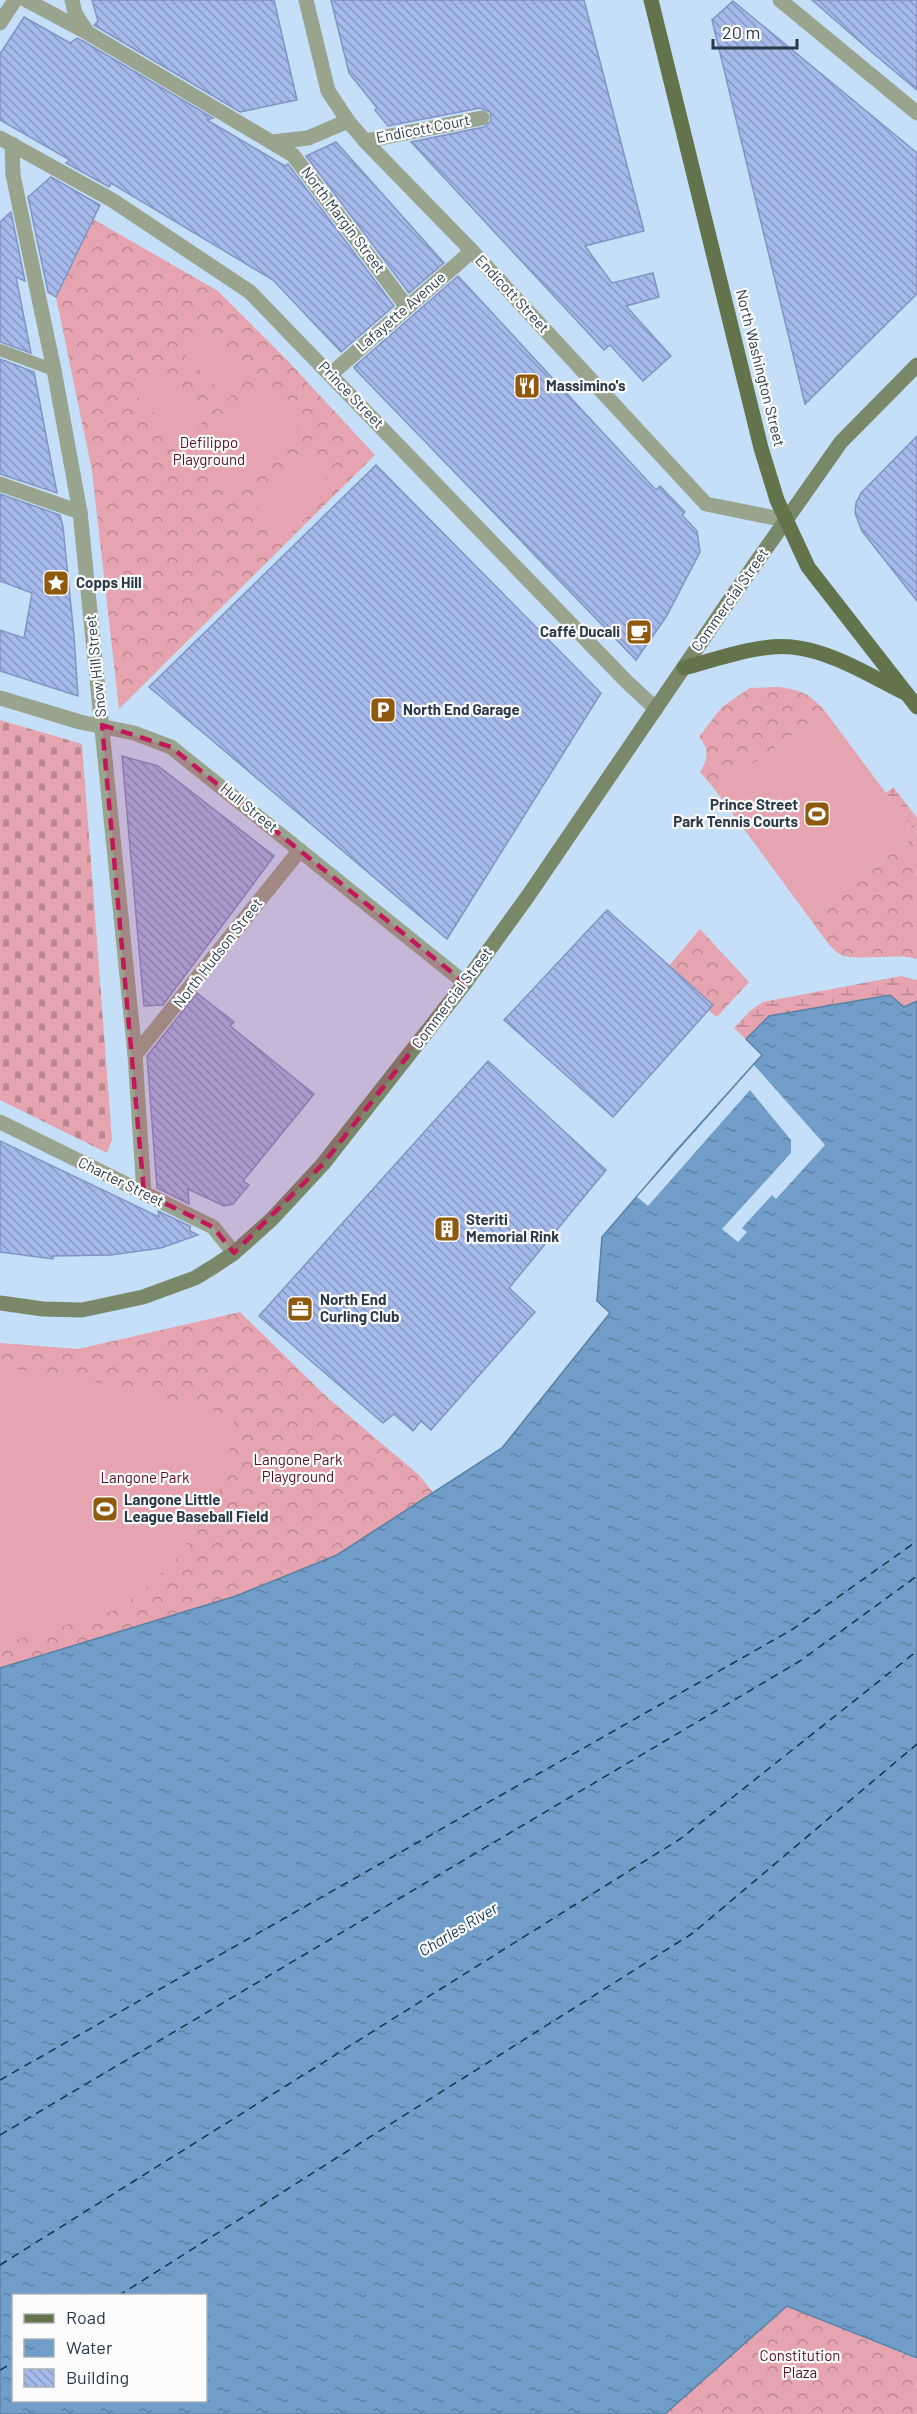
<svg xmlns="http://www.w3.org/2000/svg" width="917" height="2414" font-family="Barlow,sans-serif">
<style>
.forest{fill:url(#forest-crowns)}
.wetland{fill:url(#wetland-marsh)}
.cemetery{fill:url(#cemetery-stones)}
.pitch{fill:#e5a4af}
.water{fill:url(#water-ripples);stroke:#5a80a3;stroke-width:1.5;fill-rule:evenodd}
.pier{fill:#c5dff8}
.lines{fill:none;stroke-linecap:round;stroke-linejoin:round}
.ferry{stroke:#113451;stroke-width:1.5;stroke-dasharray:8 6;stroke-linecap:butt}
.building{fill:url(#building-back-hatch);stroke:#8294c3;stroke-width:1.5}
.lane{stroke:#99a48e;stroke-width:12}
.street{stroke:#99a48e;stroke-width:15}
.secondary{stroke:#798868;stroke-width:15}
.primary{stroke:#63744d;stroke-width:15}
.marked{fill:#c2185b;fill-opacity:0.2;stroke:#c2185b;stroke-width:4.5;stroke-dasharray:12 8;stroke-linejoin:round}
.labels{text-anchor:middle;stroke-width:4.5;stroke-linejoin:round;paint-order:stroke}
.street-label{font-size:15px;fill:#28394a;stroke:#fcfcfc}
.poi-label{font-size:15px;font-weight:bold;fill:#28394a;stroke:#fcfcfc;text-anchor:start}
.park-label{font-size:15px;fill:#5a0c26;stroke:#fcfcfc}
.water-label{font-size:16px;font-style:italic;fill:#113451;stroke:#fcfcfc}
</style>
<defs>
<pattern id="forest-crowns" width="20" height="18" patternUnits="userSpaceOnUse" patternTransform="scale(1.5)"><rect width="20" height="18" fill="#e5a4af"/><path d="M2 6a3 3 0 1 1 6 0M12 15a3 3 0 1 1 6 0" fill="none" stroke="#ba8790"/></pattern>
<pattern id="wetland-marsh" width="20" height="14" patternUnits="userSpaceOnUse" patternTransform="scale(1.5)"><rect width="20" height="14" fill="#e5a4af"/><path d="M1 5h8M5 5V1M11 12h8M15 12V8" fill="none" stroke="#ba8790"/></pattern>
<pattern id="cemetery-stones" width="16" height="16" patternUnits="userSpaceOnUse" patternTransform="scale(1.5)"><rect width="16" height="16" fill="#e5a4af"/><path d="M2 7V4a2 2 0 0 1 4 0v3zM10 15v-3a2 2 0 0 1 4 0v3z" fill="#ba8790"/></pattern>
<pattern id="water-ripples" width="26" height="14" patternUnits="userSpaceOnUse" patternTransform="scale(1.5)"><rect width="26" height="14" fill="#709ec9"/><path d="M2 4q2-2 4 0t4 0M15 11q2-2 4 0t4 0" fill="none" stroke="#5c82a5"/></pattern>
<pattern id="building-back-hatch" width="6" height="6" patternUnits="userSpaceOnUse" patternTransform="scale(1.5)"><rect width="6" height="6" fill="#a5b9ea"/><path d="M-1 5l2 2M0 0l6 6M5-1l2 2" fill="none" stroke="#8697c0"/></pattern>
</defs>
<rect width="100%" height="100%" fill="#c5dff8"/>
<g class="forest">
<polygon points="93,219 218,291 286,359 375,455 119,709 92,471 56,297"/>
<path d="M778,687C801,690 809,693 825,711L716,791L700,772C708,759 710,749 699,737L722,707L750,688Z"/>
<path d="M917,835V959C897,952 850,963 838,953C826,944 817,927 808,916Z"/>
<polygon points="700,929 749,982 717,1017 708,1010 669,966"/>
<polygon points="240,1312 329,1399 419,1475 434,1494 337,1555 236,1596 0,1668 0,1343 78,1349"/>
<polygon points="787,2306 917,2359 917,2414 664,2414"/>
</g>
<g class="wetland">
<polygon points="917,769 917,835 886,793"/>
<polygon points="901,976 917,980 917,1043 762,1055 734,1028 750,1011 763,1002"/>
</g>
<polygon class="cemetery" points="0,720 82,744 112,1140 107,1153 0,1100"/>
<g class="pitch">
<polygon points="209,331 252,376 228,399 185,355"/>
<polygon points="161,373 206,419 182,442 137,396"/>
<polygon points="264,378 304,420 226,495 186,453"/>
<polygon points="300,452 336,489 286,537 251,500"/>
<polygon points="825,711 917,835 808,916 716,791"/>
<polygon points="0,1366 96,1382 235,1416 225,1476 215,1499 205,1519 173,1562 147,1587 116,1610 3,1644 0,1643"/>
</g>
<path class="water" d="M890,995L904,1007L917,1001V2358L787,2306L665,2414H0V1668L236,1596L337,1555L502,1448L610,1313L597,1301L602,1237L674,1153L762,1055L746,1039L769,1016ZM14,2296H206V2400H14Z"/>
<g class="pier">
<polygon points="917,766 917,818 891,784"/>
<polygon points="754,1065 825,1145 776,1199 772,1195 742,1228 747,1232 738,1242 722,1229 791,1153 791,1140 750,1090 648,1206 637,1197"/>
</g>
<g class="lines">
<g class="ferry">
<polyline points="0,2080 793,1629 917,1541"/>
<polyline points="0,2135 800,1661 917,1576"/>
<polyline points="0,2265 680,1839 917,1651"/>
<polyline points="118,2296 693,1933 917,1744"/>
<polyline points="0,2370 14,2362"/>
</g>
</g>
<g class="building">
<polygon points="92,0 274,0 297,100 240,112 94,25 98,21"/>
<polygon points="331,0 584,0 644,231 585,246 612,283 653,273 659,297 626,306 671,356 643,381 610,345 604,350 411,142 484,127 491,121 490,112 480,108 388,126 375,110 377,108 349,73"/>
<polygon points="812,0 917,0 917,90 874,54"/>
<polygon points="733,1 917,153 917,294 805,404 712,20"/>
<polygon points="24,17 70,43 77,38 83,41 213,118 207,120 285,166 288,164 394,306 341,352 273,280 111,183 109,187 66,163 70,160 0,120 0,54"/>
<polygon points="336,142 444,263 409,293 306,156"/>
<polygon points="51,177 100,205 56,297 48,292 28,197"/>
<polygon points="11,212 25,281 16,277 31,353 0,342 0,222"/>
<polygon points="458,276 656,490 660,486 685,512 682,515 697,531 700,552 666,617 636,660 355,369 354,367"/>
<polygon points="0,359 34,372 57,493 0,474"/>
<polygon points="917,436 917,601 862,531 855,513 856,503 861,493"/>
<polygon points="376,465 601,693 447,939 149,687"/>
<polygon points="0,494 60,515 63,527 74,636 78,696 0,671 0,630 24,638 32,593 0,581"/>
<polygon points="122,756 158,766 274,856 163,1005 144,1006"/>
<polygon points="607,910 713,1005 613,1117 504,1020"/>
<polygon points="197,993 234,1022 230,1026 314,1094 243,1181 249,1185 233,1204 224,1206 188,1189 189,1204 157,1188 147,1056"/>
<polygon points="488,1061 606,1170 509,1288 535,1312 431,1430 421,1421 413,1431 394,1414 383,1423 259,1316"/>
<polygon points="0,1141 159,1217 158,1211 190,1226 190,1231 198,1235 161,1248 111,1255 53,1256 53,1259 0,1252"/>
</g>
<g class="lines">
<polyline class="lane" points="0,350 54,370"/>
<g class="street">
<polyline points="26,0 88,33 293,155 407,307"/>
<polyline points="72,0 75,13 87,32"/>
<polyline points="306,0 328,91 348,121 365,141 472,251 706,504 785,520"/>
<polyline points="780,0 917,113"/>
<polyline points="0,23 15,0"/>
<polyline points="0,138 112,200 250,292 626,681 656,709"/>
<polyline points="365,141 482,118"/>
<polyline points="271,142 308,138 348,121"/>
<polyline points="12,144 13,175 54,370 80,512 135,1055 144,1193"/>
<polyline points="331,374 472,251"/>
<polyline points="0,484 80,512"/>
<polyline points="0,698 80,722 134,733 171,747 465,983"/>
<polyline points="135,1055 300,850"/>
<polyline points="0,1122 213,1227 234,1253"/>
</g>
<polyline class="secondary" points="0,1303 43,1309 82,1310 143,1297 195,1278 213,1267 234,1253 272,1219 323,1164 465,983 528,896 729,601 841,442 917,365"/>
<g class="primary">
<polyline points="651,0 761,448 777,500 808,567 917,707"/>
<path d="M684,668C718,659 756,644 792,647C831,651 869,675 903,692"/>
</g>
</g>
<path class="marked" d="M102,725L171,747L465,983L323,1164L234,1253L213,1227L144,1193Z"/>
<defs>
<symbol id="restaurant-square" viewBox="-11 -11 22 22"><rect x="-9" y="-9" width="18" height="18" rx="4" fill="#8f590e" stroke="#fcfcfc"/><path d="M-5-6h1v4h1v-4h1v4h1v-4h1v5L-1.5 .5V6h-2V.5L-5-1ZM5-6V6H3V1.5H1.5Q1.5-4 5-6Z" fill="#fff"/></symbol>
<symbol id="sight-square" viewBox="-11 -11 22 22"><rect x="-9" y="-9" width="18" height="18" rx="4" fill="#8f590e" stroke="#fcfcfc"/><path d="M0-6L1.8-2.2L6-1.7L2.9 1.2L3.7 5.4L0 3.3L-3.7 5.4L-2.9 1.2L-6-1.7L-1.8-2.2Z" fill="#fff"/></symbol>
<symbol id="cafe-square" viewBox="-11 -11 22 22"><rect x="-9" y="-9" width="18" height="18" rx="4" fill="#8f590e" stroke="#fcfcfc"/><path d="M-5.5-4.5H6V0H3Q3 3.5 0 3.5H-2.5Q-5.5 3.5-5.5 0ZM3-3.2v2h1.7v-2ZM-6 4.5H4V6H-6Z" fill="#fff"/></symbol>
<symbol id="parking-square" viewBox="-11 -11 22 22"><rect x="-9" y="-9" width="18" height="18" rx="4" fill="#8f590e" stroke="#fcfcfc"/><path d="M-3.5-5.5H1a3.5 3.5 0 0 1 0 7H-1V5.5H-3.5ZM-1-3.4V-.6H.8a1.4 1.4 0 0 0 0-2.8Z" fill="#fff"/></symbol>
<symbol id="stadium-square" viewBox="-11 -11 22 22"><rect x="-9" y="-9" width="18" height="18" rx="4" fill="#8f590e" stroke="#fcfcfc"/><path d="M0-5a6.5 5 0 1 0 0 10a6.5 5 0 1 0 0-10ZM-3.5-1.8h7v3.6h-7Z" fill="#fff"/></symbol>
<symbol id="building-square" viewBox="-11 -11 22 22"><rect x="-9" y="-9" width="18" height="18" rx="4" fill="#8f590e" stroke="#fcfcfc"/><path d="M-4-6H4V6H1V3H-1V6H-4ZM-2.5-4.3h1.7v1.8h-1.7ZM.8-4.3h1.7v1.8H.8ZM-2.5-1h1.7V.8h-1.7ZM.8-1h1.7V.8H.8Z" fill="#fff"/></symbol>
<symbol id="office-square" viewBox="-11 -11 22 22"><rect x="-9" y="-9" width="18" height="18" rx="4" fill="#8f590e" stroke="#fcfcfc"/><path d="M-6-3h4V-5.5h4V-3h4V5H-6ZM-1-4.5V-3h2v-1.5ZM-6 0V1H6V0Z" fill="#fff"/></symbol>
</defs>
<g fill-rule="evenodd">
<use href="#restaurant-square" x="512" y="371" width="30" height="30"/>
<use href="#sight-square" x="41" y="568" width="30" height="30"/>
<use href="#cafe-square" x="624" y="617" width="30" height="30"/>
<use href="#parking-square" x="368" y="695" width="30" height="30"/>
<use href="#stadium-square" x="802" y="799" width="30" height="30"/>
<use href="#building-square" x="432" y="1214" width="30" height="30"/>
<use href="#office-square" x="285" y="1294" width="30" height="30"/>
<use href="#stadium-square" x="90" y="1494" width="30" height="30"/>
</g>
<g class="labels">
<g class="street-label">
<text transform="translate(423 129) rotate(-11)" y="5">Endicott Court</text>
<text transform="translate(343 220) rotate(53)" y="5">North Margin Street</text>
<text transform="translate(512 294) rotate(47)" y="5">Endicott Street</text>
<text transform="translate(401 312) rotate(-41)" y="5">Lafayette Avenue</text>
<text transform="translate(760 368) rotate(76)" y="5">North Washington Street</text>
<text transform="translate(351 395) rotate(46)" y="5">Prince Street</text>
<text transform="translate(730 600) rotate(-55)" y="5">Commercial Street</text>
<text transform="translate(96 666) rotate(-96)" y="5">Snow Hill Street</text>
<text transform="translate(249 808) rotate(39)" y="5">Hull Street</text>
<text transform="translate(218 953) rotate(-52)" y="5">North Hudson Street</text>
<text transform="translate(452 998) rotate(-53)" y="5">Commercial Street</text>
<text transform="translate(121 1182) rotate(26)" y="5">Charter Street</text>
</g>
<g class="poi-label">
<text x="546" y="391">Massimino's</text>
<text x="76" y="588">Copps Hill</text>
<text x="620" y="637" text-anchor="end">Caffé Ducali</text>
<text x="403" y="715">North End Garage</text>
<text x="798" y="810" text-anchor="end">Prince Street<tspan x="798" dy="17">Park Tennis Courts</tspan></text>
<text x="466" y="1225">Steriti<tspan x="466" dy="17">Memorial Rink</tspan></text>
<text x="320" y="1305">North End<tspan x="320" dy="17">Curling Club</tspan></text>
<text x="124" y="1505">Langone Little<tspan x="124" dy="17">League Baseball Field</tspan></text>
</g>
<g class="park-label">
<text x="209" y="448">Defilippo<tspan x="209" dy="17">Playground</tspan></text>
<text x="298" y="1465">Langone Park<tspan x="298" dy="17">Playground</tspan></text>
<text x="145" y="1483">Langone Park</text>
<text x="800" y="2361">Constitution<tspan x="800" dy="17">Plaza</tspan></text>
</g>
<g class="water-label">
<text transform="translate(458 1929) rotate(-31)" y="6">Charles River</text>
</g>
</g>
<rect x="12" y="2294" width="195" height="108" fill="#fcfcfc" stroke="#a7aeb5" stroke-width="1.5"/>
<rect x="24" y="2314" width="30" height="9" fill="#63744d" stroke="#a7aeb5" stroke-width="1.5"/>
<text x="66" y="2324" font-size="18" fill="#28394a">Road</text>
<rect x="24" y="2339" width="30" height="18" fill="url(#water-ripples)" stroke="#a7aeb5" stroke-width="1.5"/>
<text x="66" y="2354" font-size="18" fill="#28394a">Water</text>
<rect x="24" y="2369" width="30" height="18" fill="url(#building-back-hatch)" stroke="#a7aeb5" stroke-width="1.5"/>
<text x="66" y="2384" font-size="18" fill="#28394a">Building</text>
<path d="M713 39v9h84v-9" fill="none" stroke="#28394a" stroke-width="3"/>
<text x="722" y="39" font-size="18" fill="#28394a" stroke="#fcfcfc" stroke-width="4.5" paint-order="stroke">20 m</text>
</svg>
